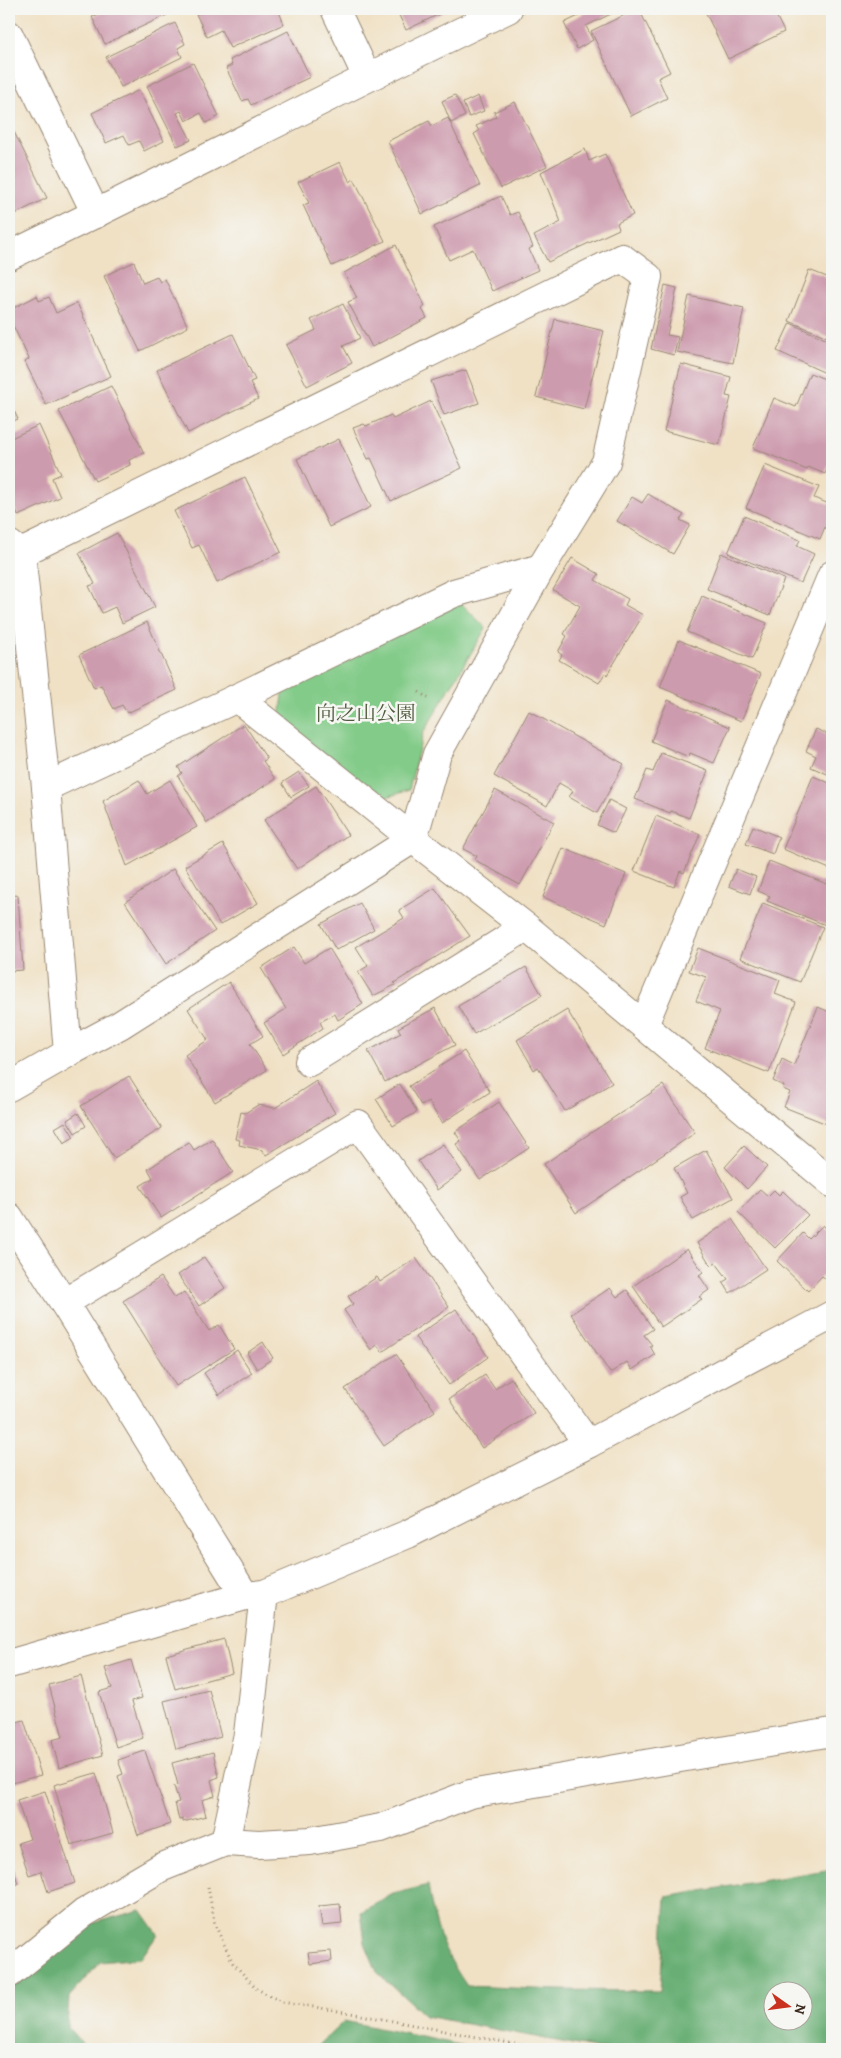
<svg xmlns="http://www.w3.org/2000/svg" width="841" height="2058" font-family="Alegreya,'Noto Serif JP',serif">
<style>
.green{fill:#82cb88;stroke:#5e7a53}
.forest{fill:#69af74;stroke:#526c49;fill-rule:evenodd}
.building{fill:#cd9bae}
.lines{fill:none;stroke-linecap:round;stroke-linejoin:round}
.street-casing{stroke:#968672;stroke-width:30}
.path{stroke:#968672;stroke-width:3;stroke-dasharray:1 4;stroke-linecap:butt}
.street{stroke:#fff;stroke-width:28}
.labels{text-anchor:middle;stroke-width:5;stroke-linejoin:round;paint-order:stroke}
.park-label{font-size:20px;fill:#505a3e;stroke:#f6f6f2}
</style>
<rect width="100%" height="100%" fill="#f6f6f2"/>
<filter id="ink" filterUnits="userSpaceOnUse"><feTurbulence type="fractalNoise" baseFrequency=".02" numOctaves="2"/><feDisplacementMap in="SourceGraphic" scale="10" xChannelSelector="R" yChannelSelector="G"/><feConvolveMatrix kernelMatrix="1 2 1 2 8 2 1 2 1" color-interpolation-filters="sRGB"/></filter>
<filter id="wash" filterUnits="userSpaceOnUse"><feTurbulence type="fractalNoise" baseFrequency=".0096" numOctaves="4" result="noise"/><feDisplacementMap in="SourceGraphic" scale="20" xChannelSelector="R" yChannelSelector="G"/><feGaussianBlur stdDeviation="1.12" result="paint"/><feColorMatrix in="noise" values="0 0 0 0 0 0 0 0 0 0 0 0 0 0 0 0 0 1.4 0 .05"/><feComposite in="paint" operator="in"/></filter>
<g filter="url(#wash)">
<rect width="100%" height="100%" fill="#f0e1c5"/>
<polygon class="green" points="459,601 486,628 423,733 409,790 377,800 280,720 284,686"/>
<g class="forest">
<path d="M832,1869V2049H599L425,2016L377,1972L365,1943L361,1912L393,1894L428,1885C435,1928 442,1950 467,1986L559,1990L660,1991L666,1897ZM774,1990H804V2020H774Z"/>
<polygon points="141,1910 158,1934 141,1958 100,1962 69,1997 67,2027 85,2046 103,2049 9,2049 9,1989 93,1923"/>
<polygon points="344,2021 480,2049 315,2049"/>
</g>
<g id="blocks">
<g class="building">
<polygon points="101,9 169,9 171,13 105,44 92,17 103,12"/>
<polygon points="208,9 278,9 284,24 230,48 221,30 207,37 196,14"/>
<polygon points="396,9 450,9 406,30"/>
<polygon points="593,9 616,9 617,11 586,26 593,40 577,49 564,23"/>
<polygon points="637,9 639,9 670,72 658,78 667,98 631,116 591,31"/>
<polygon points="704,9 773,9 784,32 728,59"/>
<polygon points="175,23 185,44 178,48 182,57 121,87 106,57"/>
<polygon points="288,31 310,77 251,105 248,99 242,101 226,68 232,65 230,60"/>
<polygon points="193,63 219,116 206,123 201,113 186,121 181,111 177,113 191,140 177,146 147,86"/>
<polygon points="139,90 164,141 144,151 139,141 129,145 124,135 106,143 92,113"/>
<polygon points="455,95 465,116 451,123 442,101"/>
<polygon points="478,96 484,111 469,117 463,103"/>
<polygon points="515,102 547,166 501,188 474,134 479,131 476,126 496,117 494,112"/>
<polygon points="448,118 480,186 422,214 388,141 429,121 432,126"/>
<polygon points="14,132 47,198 9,217 9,135"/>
<polygon points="585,149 589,161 605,154 633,215 617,223 619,229 548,262 534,236 561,222 541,172"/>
<polygon points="340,162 350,182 354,179 385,241 332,266 303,205 309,203 298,182"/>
<polygon points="501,196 510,215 518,212 533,247 529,249 538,270 492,291 473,249 449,260 434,227"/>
<polygon points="396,245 425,306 422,309 427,318 372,347 348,302 357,298 344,273"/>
<polygon points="134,262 143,283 157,277 160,282 165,279 188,327 140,351 104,276"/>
<polygon points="809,270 832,279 832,339 789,321"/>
<polygon points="665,285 677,288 667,335 678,337 674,355 651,349"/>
<polygon points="37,296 39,301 49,297 56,313 77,303 111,376 46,405 25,362 29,359 9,317 9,310"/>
<polygon points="689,296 744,308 733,363 677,352"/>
<polygon points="343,304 360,338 343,346 352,363 307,386 286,345 316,330 311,320"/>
<polygon points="555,319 604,331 584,409 536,397"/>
<polygon points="790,323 832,342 832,376 777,351"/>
<polygon points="233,334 255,380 250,382 258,399 188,433 157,370"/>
<polygon points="681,364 731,377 726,396 731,397 719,445 664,431"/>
<polygon points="466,370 479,403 444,415 431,381"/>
<polygon points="810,373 832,382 832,457 825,474 808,467 807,470 753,448 774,398 796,407"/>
<polygon points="111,386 144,453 129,460 130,465 95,481 59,411"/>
<polygon points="9,401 18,419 9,423"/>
<polygon points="431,401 462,468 391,501 371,458 368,459 353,428 364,424 366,426 391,415 393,419"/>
<polygon points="39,425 61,474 52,478 60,497 18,516 16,510 11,513 9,508 9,439"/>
<polygon points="339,439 371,507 329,527 297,459"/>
<polygon points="765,465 819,487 814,498 832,505 832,510 820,539 746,508"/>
<polygon points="245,477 281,552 217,583 199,545 192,548 174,511"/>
<polygon points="648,494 684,515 680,520 690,525 673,554 617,521 632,497 642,503"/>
<polygon points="744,516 800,540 797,546 814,554 801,583 728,553"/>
<polygon points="117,533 155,607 122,623 115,607 102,613 89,586 95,584 79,553"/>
<polygon points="721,553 784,579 770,615 707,589"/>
<polygon points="572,558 599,574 595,580 628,599 625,605 643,615 607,675 605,673 599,683 559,660 562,655 558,652 567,636 564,634 580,606 553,590"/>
<polygon points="702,596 767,623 752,659 687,632"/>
<polygon points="147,622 177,690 127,713 122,705 114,709 101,685 94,688 79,655"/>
<polygon points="679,640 761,674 741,721 660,687"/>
<polygon points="668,700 730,727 714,763 690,753 689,757 651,741"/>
<polygon points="529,711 624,764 597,813 569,797 573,791 559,783 547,806 494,776"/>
<polygon points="244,724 267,759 263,761 275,779 207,823 178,776 182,773 178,767"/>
<polygon points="816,729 832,736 832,776 811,767 816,756 806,751"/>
<polygon points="661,753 708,771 689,818 671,811 670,813 635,799 647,770 653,772"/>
<polygon points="299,772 309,786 291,797 282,783"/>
<polygon points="813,776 832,784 832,870 783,849"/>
<polygon points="139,780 147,794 170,780 197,827 127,866 103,801"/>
<polygon points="316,786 348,835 297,869 264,820"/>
<polygon points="495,790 554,822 520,885 475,860 477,856 463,849"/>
<polygon points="609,800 626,809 614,833 597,825"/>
<polygon points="656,816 700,834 684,873 680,871 674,887 634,871"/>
<polygon points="753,826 779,837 773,854 746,844"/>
<polygon points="223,844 258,903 220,925 185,866"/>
<polygon points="563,848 626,874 606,924 543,897"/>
<polygon points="769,861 832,886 830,900 832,901 832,917 828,926 767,901 770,896 758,891"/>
<polygon points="173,869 215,931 166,964 125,902"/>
<polygon points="736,869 756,877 750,894 729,886"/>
<polygon points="435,888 470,936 394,983 395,985 373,996 358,972 368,966 356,947 404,918 399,910"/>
<polygon points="18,895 23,970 9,971 9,896"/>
<polygon points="360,903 374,929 336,950 321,924"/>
<polygon points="763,903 823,927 800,982 740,958"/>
<polygon points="294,947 304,963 329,948 363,1004 338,1020 335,1014 320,1022 323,1028 283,1054 264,1023 286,1009 261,968"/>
<polygon points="698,948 780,980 775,994 796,1002 769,1073 705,1048 720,1011 696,1001 706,977 689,971"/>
<polygon points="526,967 542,995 474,1034 458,1006"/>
<polygon points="229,982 263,1036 250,1044 267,1070 215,1102 185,1055 208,1040 188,1009"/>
<polygon points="818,1007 832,1013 832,1126 784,1107 790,1092 783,1089 784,1086 773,1081 782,1059 794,1065"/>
<polygon points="435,1008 455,1045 385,1082 368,1051 401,1033 398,1028"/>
<polygon points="567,1010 612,1083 565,1111 538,1067 534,1070 517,1040"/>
<polygon points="464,1051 490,1092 442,1123 428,1101 421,1105 409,1086"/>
<polygon points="129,1076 162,1128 114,1158 81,1106"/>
<polygon points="316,1081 335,1113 266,1155 262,1150 239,1145 240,1140 235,1139 241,1112 245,1113 258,1105 275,1108"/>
<polygon points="400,1084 417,1112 393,1126 376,1099"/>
<polygon points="663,1085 695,1133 576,1213 544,1164"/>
<polygon points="499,1102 529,1148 480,1180 456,1144 461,1141 455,1132"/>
<polygon points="78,1113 86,1126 75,1133 67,1120"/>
<polygon points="65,1122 74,1137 64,1143 55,1128"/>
<polygon points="212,1139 233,1172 161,1218 140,1186 153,1178 148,1169 189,1142 194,1150"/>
<polygon points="443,1144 462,1172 437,1190 418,1161"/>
<polygon points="744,1146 767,1167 747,1189 725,1167"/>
<polygon points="706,1150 733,1198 693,1220 680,1197 687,1193 674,1168"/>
<polygon points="760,1189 768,1196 774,1190 779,1195 783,1191 808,1215 775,1248 738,1212"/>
<polygon points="732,1219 766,1269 730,1293 723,1282 728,1279 716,1263 711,1266 697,1243"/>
<polygon points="823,1225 832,1234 832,1275 827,1280 822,1276 808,1291 777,1261 803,1233 809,1239"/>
<polygon points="687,1249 703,1272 699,1275 709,1290 699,1297 702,1299 661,1327 633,1286"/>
<polygon points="204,1257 225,1288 199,1306 178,1275"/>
<polygon points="416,1258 449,1307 382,1352 377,1345 371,1350 344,1310 353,1304 348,1296 377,1277 380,1282"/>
<polygon points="161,1277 175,1298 184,1292 209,1331 219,1325 234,1349 176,1386 123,1301"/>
<polygon points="610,1288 617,1297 627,1290 653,1329 644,1335 652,1345 650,1346 655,1355 632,1370 627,1362 610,1373 571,1314"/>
<polygon points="456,1309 488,1357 449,1385 415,1337"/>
<polygon points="263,1342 273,1358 257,1369 247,1353"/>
<polygon points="237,1350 252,1373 219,1395 204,1373"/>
<polygon points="396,1354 435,1411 384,1446 345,1389"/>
<polygon points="485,1375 495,1389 511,1378 534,1413 482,1448 449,1399"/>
<polygon points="224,1639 232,1673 175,1689 166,1655"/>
<polygon points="131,1660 142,1698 132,1701 143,1738 116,1747 99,1692 112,1688 105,1668"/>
<polygon points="81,1676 103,1755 59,1768 52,1740 63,1737 49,1685"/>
<polygon points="209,1690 221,1737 176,1749 164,1701"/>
<polygon points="24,1720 41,1775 9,1784 9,1724"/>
<polygon points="145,1751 170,1824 138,1835 118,1776 123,1774 118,1760"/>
<polygon points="213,1752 219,1777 211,1780 215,1796 202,1800 206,1816 183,1822 183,1819 179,1820 175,1803 179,1802 174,1786 178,1785 172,1763"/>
<polygon points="96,1773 113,1833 71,1845 54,1785"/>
<polygon points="45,1791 75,1883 48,1892 41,1871 29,1875 18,1843 30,1839 17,1800"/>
<polygon points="9,1853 18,1884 9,1886"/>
<polygon points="340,1904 342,1924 322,1926 319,1906"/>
<polygon points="331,1951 332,1961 310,1964 308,1953"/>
</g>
</g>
</g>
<g filter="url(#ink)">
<use href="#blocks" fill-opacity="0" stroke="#968672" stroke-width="1"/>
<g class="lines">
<defs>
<g id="street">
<polyline points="335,9 367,77"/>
<polyline points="9,35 96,214"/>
<path d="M9,256C176,175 341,89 508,9"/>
<polyline points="9,544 21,553 46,787 68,1053 9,1087"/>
<polyline points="21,553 622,258 648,277 606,462 541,568 437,754 413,839 120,1025 68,1053"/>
<polyline points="237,698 413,839 526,927 832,1183"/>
<polyline points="46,787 237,698 454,593 541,568"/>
<polyline points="644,1025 832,575"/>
<polyline points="309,1062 526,927"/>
<polyline points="9,1217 64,1303 245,1596"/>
<polyline points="64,1303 358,1124 588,1444"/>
<polyline points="9,1664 245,1596 264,1594 408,1534 588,1444 832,1315"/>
<polyline points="225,1842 259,1844 310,1841 381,1828 470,1794 832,1732"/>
<polyline points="9,1974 84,1913 160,1868 225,1842 248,1734 264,1594"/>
</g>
</defs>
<use href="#street" class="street-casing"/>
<g class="path">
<polyline points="419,692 429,699"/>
<polyline points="208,1887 215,1925 233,1963 257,1989 282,2002 345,2012 541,2049"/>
</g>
<use href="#street" class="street"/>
</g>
</g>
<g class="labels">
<g class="park-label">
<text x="366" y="720">向之山公園</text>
</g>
</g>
<rect width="841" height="2058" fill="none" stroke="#f6f6f2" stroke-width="30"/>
<g transform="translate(788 2006) rotate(104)"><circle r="24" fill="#f6f6f2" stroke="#aba49d"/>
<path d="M0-4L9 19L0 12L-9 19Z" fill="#c8321e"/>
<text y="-8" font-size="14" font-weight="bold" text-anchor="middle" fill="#3b2a1e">N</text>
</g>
</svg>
